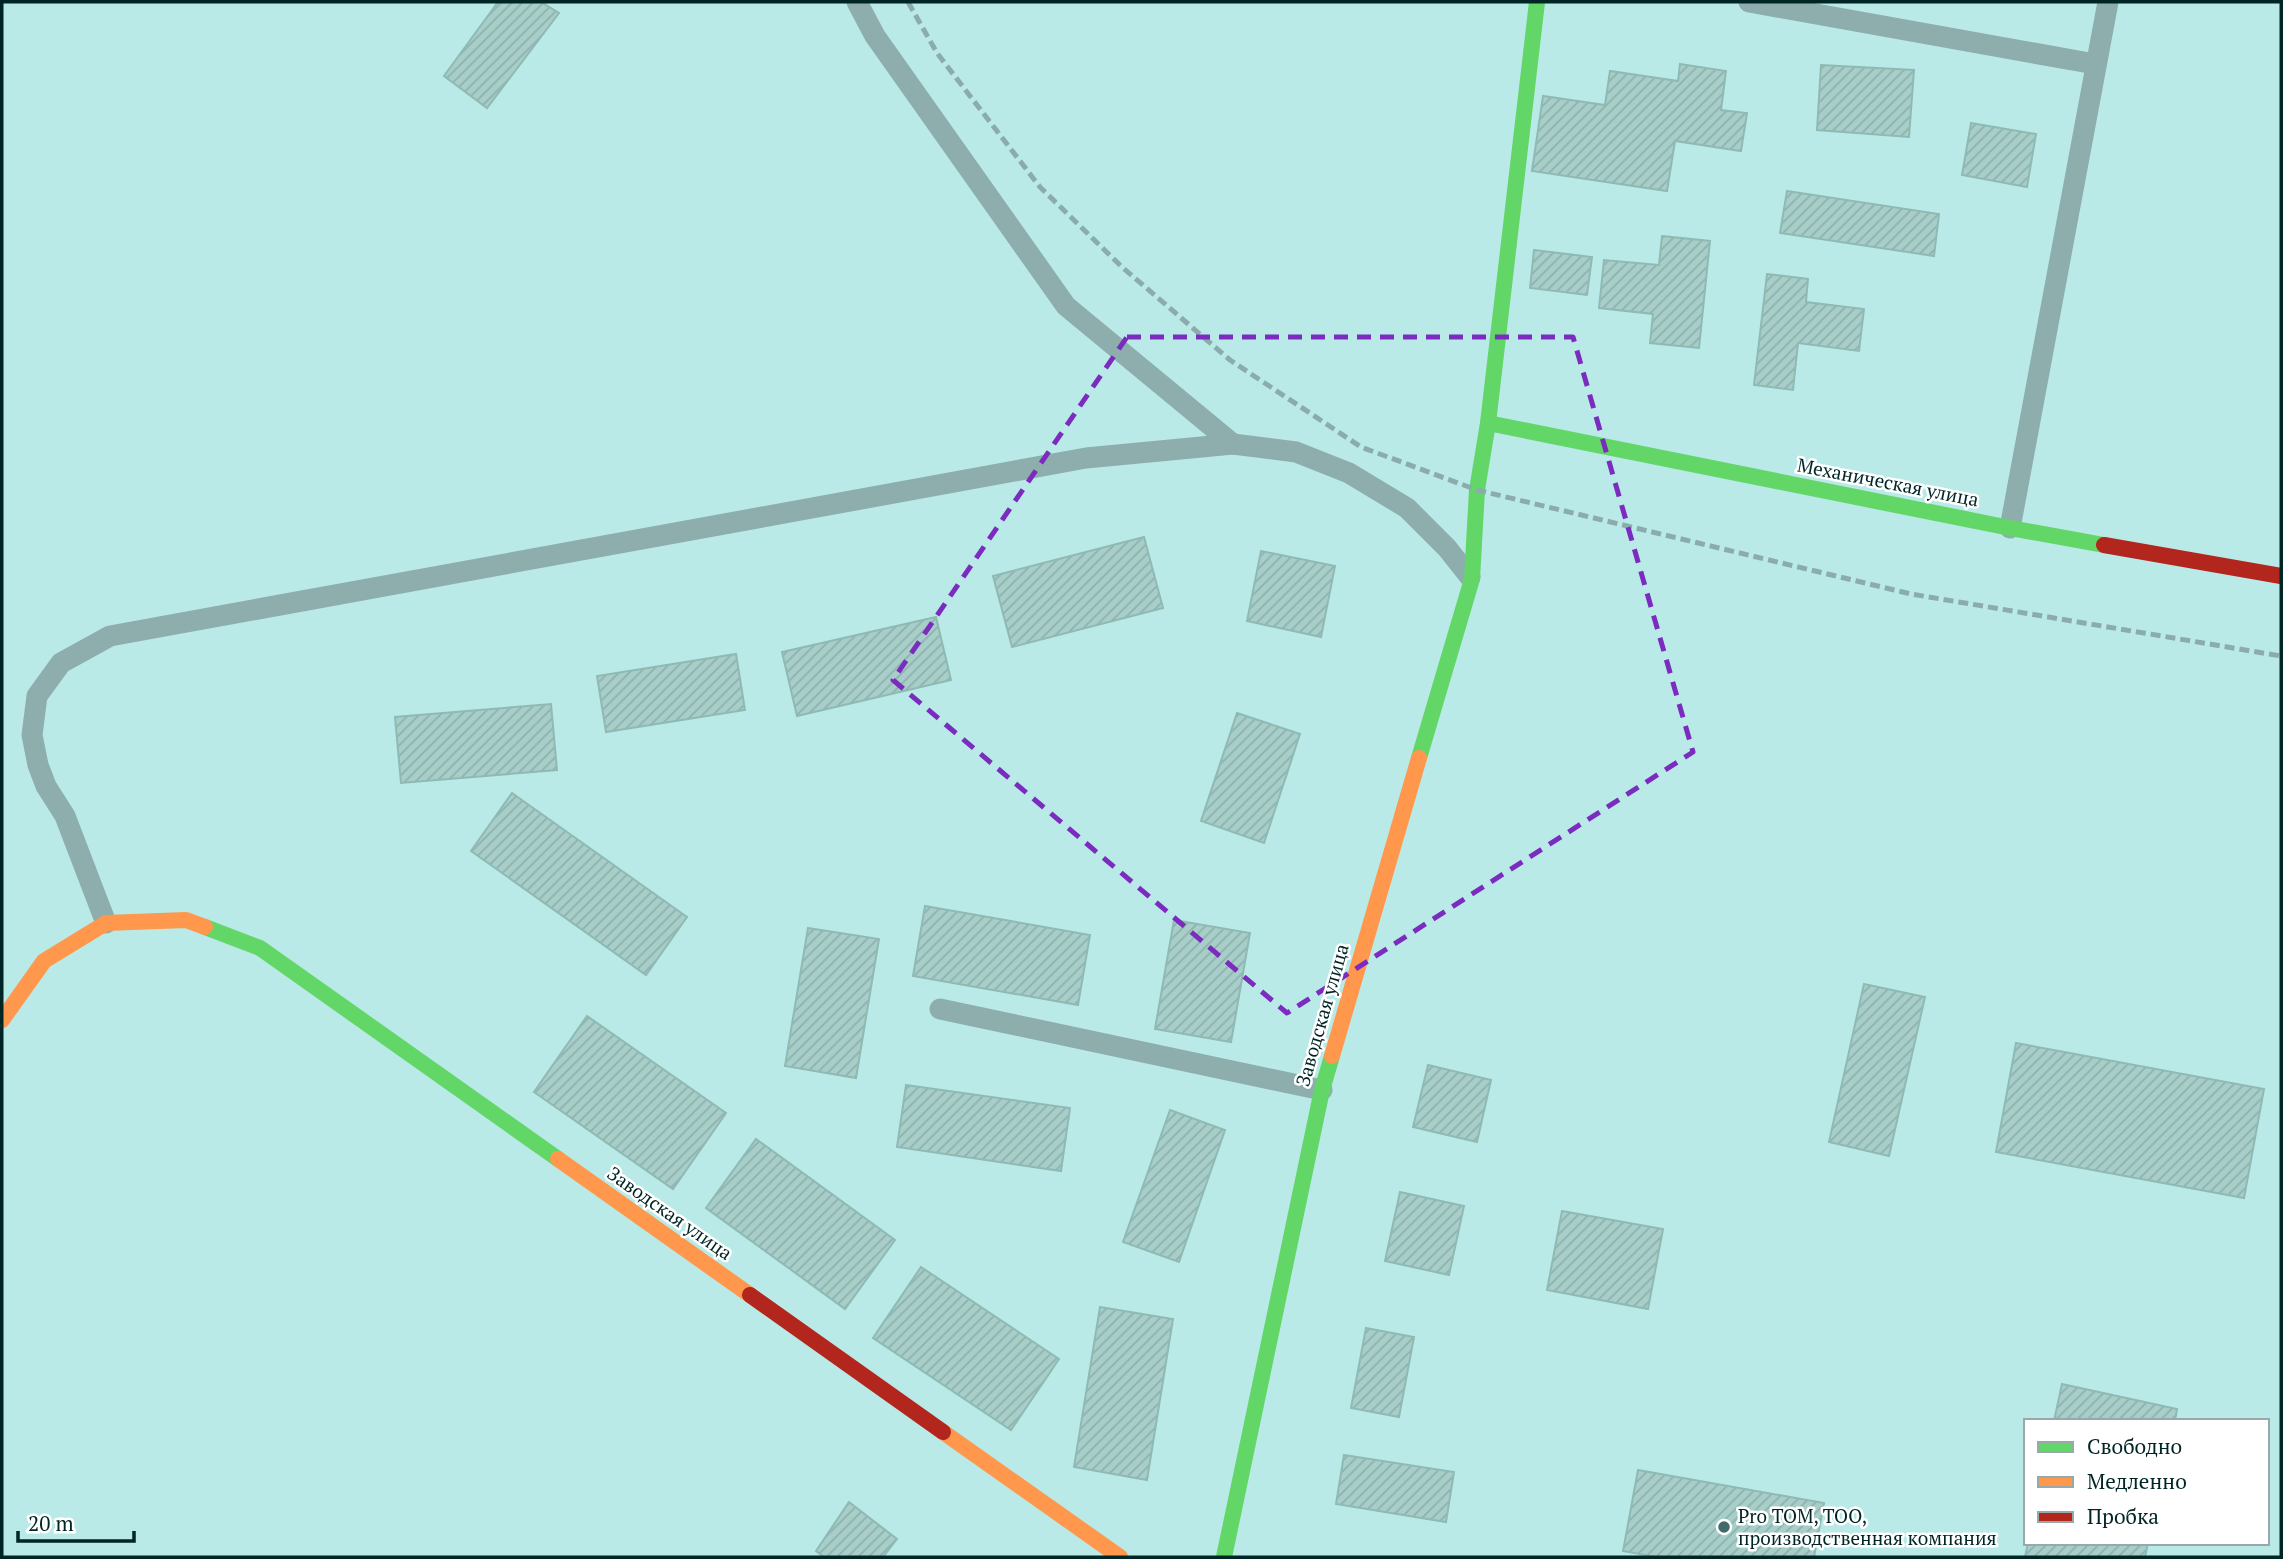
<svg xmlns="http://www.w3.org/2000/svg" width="2283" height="1559" font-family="'PT Serif',serif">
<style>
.building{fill:url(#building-hatch);stroke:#8fbab4;stroke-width:2}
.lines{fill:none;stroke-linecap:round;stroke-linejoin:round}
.lane{stroke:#8daead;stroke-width:21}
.fast{stroke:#63d668;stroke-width:16}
.slow{stroke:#ff974d;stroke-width:16}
.jam{stroke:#b3261e;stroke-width:16}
.rail{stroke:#8bacac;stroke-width:5;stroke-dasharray:10 5;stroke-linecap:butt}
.marked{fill:none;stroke:#7b2cbf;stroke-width:5;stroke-dasharray:14 9;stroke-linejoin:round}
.poi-dot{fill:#416a69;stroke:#fff;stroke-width:2.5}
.labels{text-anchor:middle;stroke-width:5;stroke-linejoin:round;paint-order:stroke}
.street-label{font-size:19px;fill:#002525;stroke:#fff}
.poi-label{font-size:19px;fill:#002525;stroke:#fff;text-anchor:start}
</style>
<defs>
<pattern id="building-hatch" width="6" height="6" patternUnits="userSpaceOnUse" patternTransform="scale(1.75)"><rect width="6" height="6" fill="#a7cec8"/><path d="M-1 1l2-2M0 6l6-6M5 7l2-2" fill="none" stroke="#8eb1ac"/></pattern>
</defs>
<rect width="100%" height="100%" fill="#b9eae8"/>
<g class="building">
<polygon points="498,2 541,2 559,13 487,108 444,76"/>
<polygon points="1680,64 1726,71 1721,110 1747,113 1741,151 1675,141 1667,191 1532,171 1543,96 1605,105 1610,71 1678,81"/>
<polygon points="1821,65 1914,70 1909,137 1817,130"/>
<polygon points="1971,123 2036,134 2027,187 1962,175"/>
<polygon points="1787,191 1939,214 1934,256 1780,233"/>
<polygon points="1662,236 1710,241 1699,348 1650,343 1653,314 1599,308 1604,260 1659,265"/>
<polygon points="1534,250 1592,257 1587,295 1530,288"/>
<polygon points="1767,274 1808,279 1806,302 1864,309 1859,351 1798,343 1793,390 1754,385"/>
<polygon points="1144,537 1163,608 1012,647 993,576"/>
<polygon points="1261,551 1335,566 1321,637 1247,621"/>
<polygon points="936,617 951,680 797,716 782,652"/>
<polygon points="736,654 745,710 606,732 597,676"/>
<polygon points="551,704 557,770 401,783 395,717"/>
<polygon points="1237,713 1300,734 1264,843 1201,821"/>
<polygon points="512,793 687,917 646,975 471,851"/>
<polygon points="925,906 1090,935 1078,1005 913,976"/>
<polygon points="1174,920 1250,933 1231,1042 1155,1029"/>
<polygon points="808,928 879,939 856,1078 785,1066"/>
<polygon points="1864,984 1925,997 1889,1156 1829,1142"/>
<polygon points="587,1016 726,1113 673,1189 534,1092"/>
<polygon points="2016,1043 2264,1089 2244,1198 1996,1152"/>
<polygon points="1428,1065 1491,1080 1477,1142 1413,1127"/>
<polygon points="906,1085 1070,1108 1061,1171 897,1147"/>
<polygon points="1170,1110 1225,1130 1179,1262 1123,1242"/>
<polygon points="756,1139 895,1240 845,1309 706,1208"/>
<polygon points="1400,1192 1464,1206 1449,1275 1385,1261"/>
<polygon points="1562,1211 1663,1229 1648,1309 1547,1290"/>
<polygon points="921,1267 1059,1359 1011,1430 873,1338"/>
<polygon points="1100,1307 1173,1319 1147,1480 1074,1467"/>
<polygon points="1366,1328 1414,1337 1399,1417 1351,1408"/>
<polygon points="2062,1384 2177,1409 2175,1421 2054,1421"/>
<polygon points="1344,1455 1454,1472 1446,1522 1336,1504"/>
<polygon points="1638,1470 1824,1503 1814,1557 1655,1557 1623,1551"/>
<polygon points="849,1502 897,1539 883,1557 824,1557 816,1551"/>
<polygon points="2028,1543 2148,1543 2145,1557 2025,1557"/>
</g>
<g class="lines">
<g class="lane">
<polyline points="857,2 875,36 1066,306 1233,444"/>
<polyline points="1749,2 2095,64"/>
<polyline points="2010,528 2108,2"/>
<polyline points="106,923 65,816 46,786 38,765 32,735 37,696 61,663 110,636 1086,458 1233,444 1296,452 1349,473 1407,508 1447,548 1470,577"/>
<polyline points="940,1009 1322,1090"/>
</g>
<g class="fast">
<polyline points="1488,423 2010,528 2104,545"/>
<polyline points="1419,758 1472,579 1477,490 1488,423 1537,2"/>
<polyline points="205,927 260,948 558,1159"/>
<polyline points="1224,1557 1322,1090 1332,1056"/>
</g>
<g class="slow">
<polyline points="2,1020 44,961 106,923 186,920 205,927"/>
<polyline points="1332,1056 1419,758"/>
<polyline points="558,1159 750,1295"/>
<polyline points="943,1432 1120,1557"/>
</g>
<g class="jam">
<polyline points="2104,545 2281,576"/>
<polyline points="750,1295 943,1432"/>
</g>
<polyline class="rail" points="908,2 937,53 1040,187 1122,267 1230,360 1361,447 1477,490 1911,594 2281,656"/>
</g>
<path class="marked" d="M1127,337H1573L1693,752L1287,1013L893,680Z"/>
<circle class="poi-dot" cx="1724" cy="1527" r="7"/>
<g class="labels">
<g class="street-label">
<text transform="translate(1888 482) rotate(11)" y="7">Механическая улица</text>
<text transform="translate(1322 1015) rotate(-74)" y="7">Заводская улица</text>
<text transform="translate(670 1213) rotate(35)" y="7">Заводская улица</text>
</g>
<g class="poi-label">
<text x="1738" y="1523">Pro TOM, ТОО,<tspan x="1738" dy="22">производственная компания</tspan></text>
</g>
</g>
<rect width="2283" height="1559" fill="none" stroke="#002525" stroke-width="7"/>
<rect x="2024" y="1419" width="245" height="126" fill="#ffffff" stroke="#99a8a8" stroke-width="2"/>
<rect x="2038" y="1442" width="35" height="10" fill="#63d668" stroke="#99a8a8" stroke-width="2"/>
<text x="2087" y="1454" font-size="21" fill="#002525">Свободно</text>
<rect x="2038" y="1477" width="35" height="10" fill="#ff974d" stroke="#99a8a8" stroke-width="2"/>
<text x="2087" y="1489" font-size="21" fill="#002525">Медленно</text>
<rect x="2038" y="1512" width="35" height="10" fill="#b3261e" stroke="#99a8a8" stroke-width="2"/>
<text x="2087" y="1524" font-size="21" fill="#002525">Пробка</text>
<path d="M18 1531v10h116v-10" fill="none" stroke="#002525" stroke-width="3.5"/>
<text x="28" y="1531" font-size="21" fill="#002525" stroke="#ffffff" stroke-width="5" paint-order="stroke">20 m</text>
</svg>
